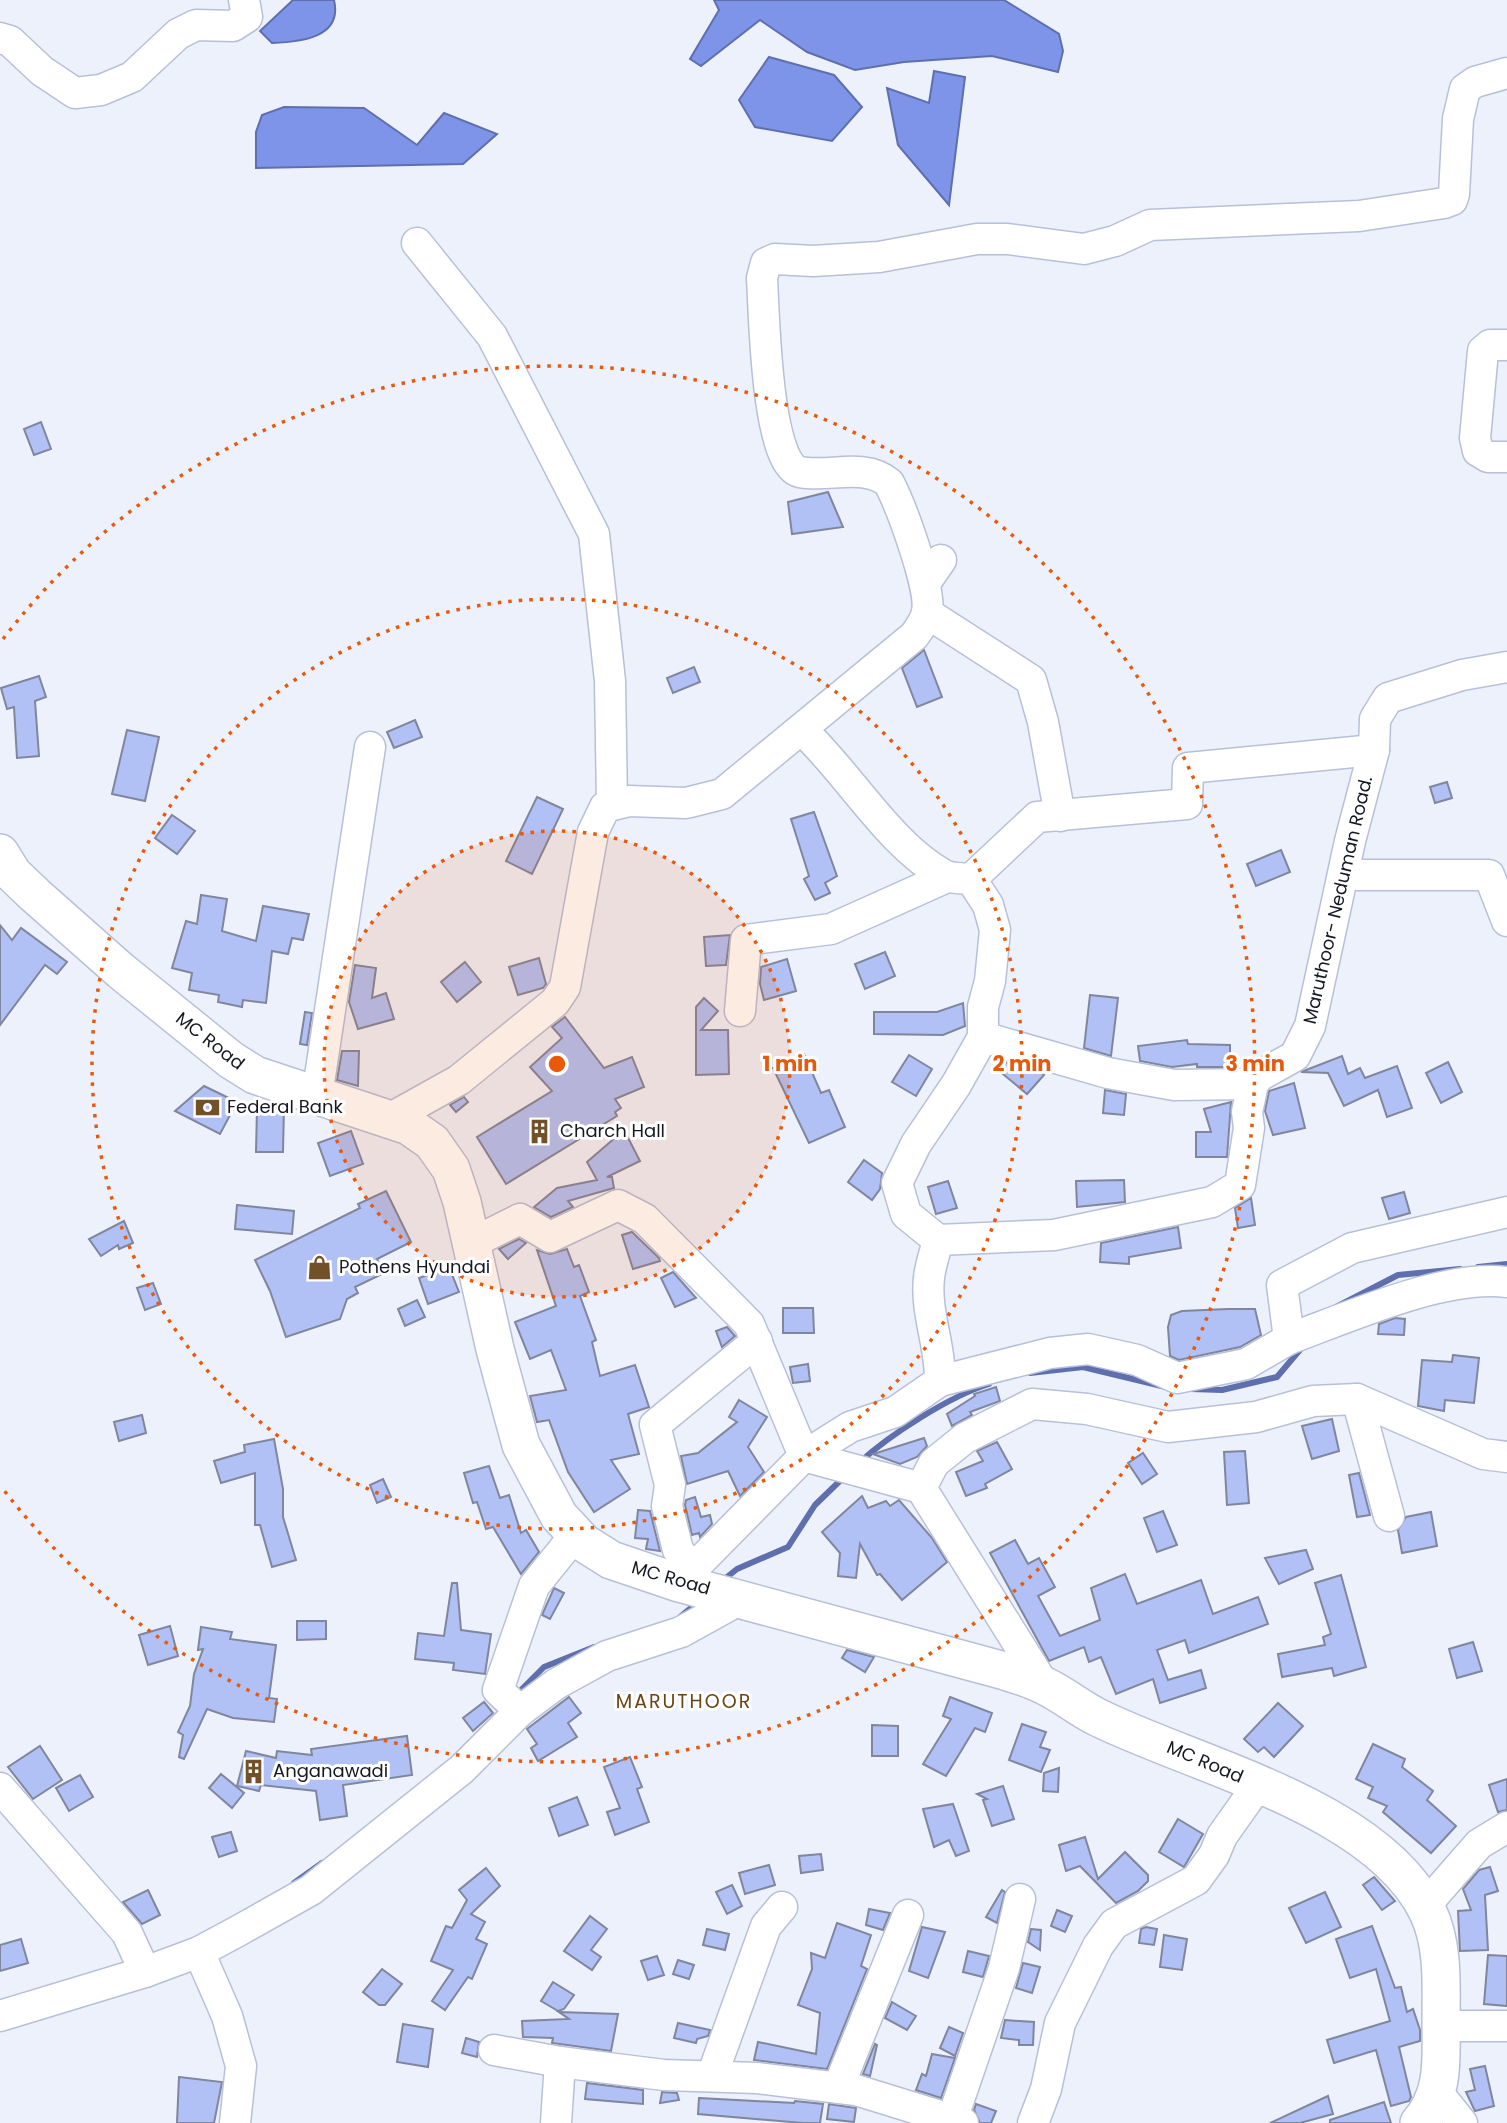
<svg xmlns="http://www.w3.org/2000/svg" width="1507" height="2123" font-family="Poppins,sans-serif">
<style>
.water{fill:#7e94e9;stroke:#5f6fad;stroke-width:2}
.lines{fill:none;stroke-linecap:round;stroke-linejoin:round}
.stream{stroke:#5f6fad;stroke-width:6}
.building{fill:#b1c1f6;stroke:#7f869d;stroke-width:2}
.minor-casing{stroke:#b8c0d8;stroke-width:33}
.major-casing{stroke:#b8c0d8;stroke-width:40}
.minor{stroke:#fff;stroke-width:30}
.major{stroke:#fff;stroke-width:37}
.ring{fill:none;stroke:#e8590c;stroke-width:3.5;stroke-dasharray:3.5 7}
.labels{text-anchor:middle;stroke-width:6;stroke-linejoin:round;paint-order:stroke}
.street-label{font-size:18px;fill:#161921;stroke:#fff}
.poi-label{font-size:18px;fill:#161921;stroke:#fff;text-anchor:start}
.neighbourhood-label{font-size:19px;letter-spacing:2px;fill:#6a4415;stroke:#fff}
.centre{fill:#e8590c;stroke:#fff;stroke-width:3.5}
.ring-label{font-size:21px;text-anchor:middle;font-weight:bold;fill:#e8590c;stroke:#fff;stroke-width:6;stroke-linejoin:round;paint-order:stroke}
</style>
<rect width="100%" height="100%" fill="#edf1fb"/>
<g class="water">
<path d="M293,0H334C343,38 300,42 272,43L260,31Z"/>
<polygon points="714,0 1004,0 1059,34 1063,51 1058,72 992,56 904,62 855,70 807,52 760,20 701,66 690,59 719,10"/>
<polygon points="769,57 834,75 862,107 832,141 755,127 739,100"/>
<polygon points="934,71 965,77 949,205 898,145 887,88 929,103"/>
<polygon points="284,107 364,108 417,145 444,113 497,134 463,164 256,168 256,132 262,115"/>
</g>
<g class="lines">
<g class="stream">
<polyline points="1478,1267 1507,1264"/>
<polyline points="1336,1307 1398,1275 1460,1269"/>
<polyline points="1030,1373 1083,1367 1170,1388"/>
<polyline points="1191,1389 1222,1390 1277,1377 1304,1345"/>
<path d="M859,1463C889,1435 950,1396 989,1384"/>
<polyline points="722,1581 737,1569 788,1547 815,1505 846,1475"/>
<polyline points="680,1617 698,1602"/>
<polyline points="515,1696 544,1667 594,1647"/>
<polyline points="294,1883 322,1863"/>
</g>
</g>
<g class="building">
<polygon points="41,422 51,449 34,455 24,429"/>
<polygon points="828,492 843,527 792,534 788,502"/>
<polygon points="924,650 942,697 917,707 902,668"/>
<polygon points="694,667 700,682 673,693 667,678"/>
<polygon points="39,676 46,697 35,701 39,756 17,758 14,707 7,709 1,688"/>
<polygon points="415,720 422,737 394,748 387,732"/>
<polygon points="127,730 159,737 145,801 112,794"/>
<polygon points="1447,782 1452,798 1435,803 1430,787"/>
<polygon points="537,797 563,809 532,874 506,861"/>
<polygon points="814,812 837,876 825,883 830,893 815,900 804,879 809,876 791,819"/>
<polygon points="172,815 195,831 177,854 155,838"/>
<polygon points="1281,850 1290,872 1256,886 1247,864"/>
<polygon points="201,895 227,899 222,931 256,941 263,906 309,914 303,940 292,938 288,954 272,951 266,1003 243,1000 242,1007 218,1002 219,995 189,990 192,973 172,968 186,921 197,924"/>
<polygon points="0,925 12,940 21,928 67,962 57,974 45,965 0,1025"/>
<polygon points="730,935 726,965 706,966 704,937"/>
<polygon points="885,952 895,976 865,989 855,964"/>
<polygon points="539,958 546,984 543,988 518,995 509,967"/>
<polygon points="787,959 796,991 764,1000 760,984 761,967"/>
<polygon points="465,962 481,982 457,1002 441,982"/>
<polygon points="355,965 376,968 372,998 386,993 394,1019 358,1029 349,1002"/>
<polygon points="1090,995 1118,998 1111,1056 1084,1048"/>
<polygon points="704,998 718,1011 701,1030 728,1030 729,1074 696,1075 696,1007"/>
<polygon points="963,1003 965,1026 943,1035 874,1034 874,1012 937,1012"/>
<polygon points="305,1012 312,1013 307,1045 300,1044"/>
<polygon points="565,1017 604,1068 632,1057 644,1087 615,1099 621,1108 615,1112 617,1116 506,1184 477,1137 552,1091 530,1067 562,1038 552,1027"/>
<polygon points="1187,1040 1188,1044 1230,1045 1230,1067 1197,1067 1197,1064 1172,1067 1140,1061 1138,1046"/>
<polygon points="342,1051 359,1051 358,1086 337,1080"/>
<polygon points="804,1054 821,1093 829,1090 845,1127 809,1143 773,1068"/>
<polygon points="909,1055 932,1069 916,1096 892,1082"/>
<polygon points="1342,1056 1348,1074 1360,1068 1365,1078 1397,1066 1412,1108 1387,1117 1378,1090 1344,1106 1328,1073 1301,1072"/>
<polygon points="1005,1062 1041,1072 1044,1075 1027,1094 998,1070"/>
<polygon points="1448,1062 1462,1092 1441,1103 1426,1073"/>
<polygon points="1294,1083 1305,1128 1273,1135 1265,1111 1269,1091"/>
<polygon points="204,1086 237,1102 220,1134 175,1111"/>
<polygon points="1105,1090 1126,1094 1124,1115 1103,1113"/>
<polygon points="464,1097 468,1102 456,1112 450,1105"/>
<polygon points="1231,1102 1227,1157 1196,1157 1196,1132 1211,1132 1204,1109"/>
<polygon points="284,1107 283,1152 256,1152 257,1108"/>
<polygon points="624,1130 640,1161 607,1177 612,1177 614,1188 568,1201 573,1207 551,1217 534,1207 557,1188 597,1180 587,1162"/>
<polygon points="351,1131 363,1164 330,1176 318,1143"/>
<polygon points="864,1160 882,1173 880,1189 872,1200 848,1182"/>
<polygon points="1124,1180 1125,1202 1077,1207 1076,1181"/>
<polygon points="948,1181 957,1208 936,1214 928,1187"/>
<polygon points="386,1191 411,1242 377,1259 384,1273 355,1287 358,1293 347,1299 340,1319 286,1337 270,1291 255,1260 360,1208 358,1204"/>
<polygon points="1404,1192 1410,1213 1389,1219 1382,1198"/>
<polygon points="1251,1198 1255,1225 1238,1228 1235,1208"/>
<polygon points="237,1205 294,1211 292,1234 235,1229"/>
<polygon points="124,1221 133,1243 119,1249 118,1245 101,1256 89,1239"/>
<polygon points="1178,1227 1181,1248 1129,1257 1129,1264 1100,1262 1101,1243"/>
<polygon points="632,1232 659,1258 660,1261 633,1269 622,1235"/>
<polygon points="519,1239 526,1243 508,1259 499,1249"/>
<polygon points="567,1249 574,1267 579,1265 589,1292 580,1296 596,1340 592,1342 600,1376 635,1365 649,1407 628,1414 639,1454 611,1460 630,1489 594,1512 568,1472 549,1420 537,1422 530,1396 566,1390 551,1350 530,1359 515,1322 556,1306 537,1250 550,1254"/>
<polygon points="449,1267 459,1292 428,1304 419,1278"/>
<polygon points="673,1272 696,1298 675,1307 661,1278"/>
<polygon points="153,1283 161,1304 145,1310 137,1288"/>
<polygon points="417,1300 425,1317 405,1326 398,1309"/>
<polygon points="783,1308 813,1308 814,1333 783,1333"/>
<polygon points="1228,1309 1255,1309 1261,1335 1240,1347 1179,1360 1170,1356 1168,1327 1171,1315 1182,1311"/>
<polygon points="1395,1318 1405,1319 1404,1335 1378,1334 1379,1324"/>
<polygon points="727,1327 735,1336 722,1347 716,1331"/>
<polygon points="1453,1355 1479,1358 1474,1403 1445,1400 1444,1411 1418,1406 1422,1360 1452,1362"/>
<polygon points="808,1364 810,1381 793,1383 790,1367"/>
<polygon points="996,1387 1000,1401 970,1412 972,1415 952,1426 947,1414 975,1396 974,1394"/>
<polygon points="739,1400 767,1417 748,1447 764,1472 740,1496 728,1471 687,1484 681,1456 698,1453 737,1422 729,1417"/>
<polygon points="142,1415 146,1433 119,1441 114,1422"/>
<polygon points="1332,1419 1339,1451 1312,1459 1302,1426"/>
<polygon points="924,1438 927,1446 917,1457 900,1464 873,1454"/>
<polygon points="274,1439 283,1489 283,1517 296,1560 272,1567 260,1525 255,1525 255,1473 221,1483 214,1461 245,1452 244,1445"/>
<polygon points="997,1442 1012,1469 985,1484 987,1488 966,1496 956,1472 983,1461 977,1451"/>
<polygon points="1245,1451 1249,1503 1227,1505 1224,1452"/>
<polygon points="1143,1453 1157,1474 1142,1484 1128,1463"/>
<polygon points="489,1466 500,1498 509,1495 521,1533 526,1530 539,1552 521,1574 493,1527 486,1529 477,1502 473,1503 464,1473"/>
<polygon points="1359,1473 1370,1515 1357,1517 1349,1475"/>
<polygon points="383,1479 391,1497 377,1503 370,1485"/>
<polygon points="862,1496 868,1508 886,1501 890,1506 899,1500 932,1538 947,1562 902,1600 880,1574 877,1575 860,1544 856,1578 838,1576 840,1553 822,1532"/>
<polygon points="695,1497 701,1517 710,1515 712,1524 700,1537 699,1533 692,1535 685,1505 686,1500"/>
<polygon points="638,1510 650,1511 660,1551 646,1549 648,1539 635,1538"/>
<polygon points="1163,1511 1177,1545 1157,1552 1144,1518"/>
<polygon points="1431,1512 1437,1546 1402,1553 1398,1530 1406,1517"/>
<polygon points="1015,1540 1028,1564 1039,1558 1055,1587 1038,1596 1060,1636 1100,1620 1091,1588 1125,1574 1137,1604 1201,1580 1213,1614 1258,1597 1268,1624 1189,1653 1185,1640 1157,1650 1168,1680 1201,1670 1206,1688 1160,1703 1153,1679 1116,1694 1101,1657 1089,1662 1084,1647 1049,1661 990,1553"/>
<polygon points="1306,1550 1313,1569 1279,1584 1265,1558"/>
<polygon points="1341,1575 1366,1667 1334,1676 1332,1668 1282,1677 1278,1654 1325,1645 1323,1637 1331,1634 1315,1583"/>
<polygon points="452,1583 457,1583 461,1630 491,1634 485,1674 453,1670 454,1663 415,1659 418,1633 444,1636"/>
<polygon points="554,1588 564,1593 550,1619 542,1615"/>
<polygon points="297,1621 326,1621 326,1639 297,1640"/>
<polygon points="170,1626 178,1656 148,1665 139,1635"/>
<polygon points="201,1627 232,1632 230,1639 276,1645 269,1698 277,1699 274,1722 233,1718 207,1709 184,1759 179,1757 183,1735 178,1732 190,1706 194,1674 203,1649 198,1650"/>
<polygon points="1473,1642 1482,1671 1457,1678 1449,1649"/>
<polygon points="847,1650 874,1657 865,1672 842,1658"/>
<polygon points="569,1697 581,1713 568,1723 577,1737 538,1761 531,1748 537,1744 527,1729"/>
<polygon points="950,1697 992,1713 985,1732 975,1728 946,1776 923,1764 951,1719 943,1716"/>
<polygon points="484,1702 493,1713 473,1731 463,1718"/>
<polygon points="1278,1703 1303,1726 1274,1757 1264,1747 1258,1752 1244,1739"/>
<polygon points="1022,1724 1046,1732 1040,1747 1050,1750 1041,1772 1009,1760"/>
<polygon points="872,1725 898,1726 898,1756 872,1756"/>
<polygon points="407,1736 412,1775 343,1785 347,1816 320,1820 316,1791 261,1785 259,1791 237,1786 246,1751 276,1758 277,1751 312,1755 311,1749"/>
<polygon points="1373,1744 1405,1759 1402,1767 1433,1791 1427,1800 1456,1826 1431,1853 1383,1812 1387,1806 1368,1798 1373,1787 1356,1779"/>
<polygon points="40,1746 62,1780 33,1799 8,1767"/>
<polygon points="630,1757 642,1787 637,1789 649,1822 615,1835 607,1812 620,1808 604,1767"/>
<polygon points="1059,1768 1058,1792 1043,1791 1044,1773"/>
<polygon points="221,1774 244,1793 232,1808 209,1788"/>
<polygon points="80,1775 93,1797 69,1811 56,1788"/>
<polygon points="1507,1779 1507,1810 1498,1812 1489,1785"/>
<polygon points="1003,1786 1014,1819 992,1826 983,1800 987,1799 977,1794"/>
<polygon points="577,1797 588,1825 559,1836 549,1808"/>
<polygon points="953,1804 969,1851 956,1856 949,1840 934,1847 923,1809"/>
<polygon points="1178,1819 1203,1834 1184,1867 1159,1852"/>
<polygon points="231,1832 237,1851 219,1857 212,1837"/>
<polygon points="1085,1837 1098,1879 1125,1852 1148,1875 1148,1881 1138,1891 1116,1903 1080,1866 1066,1871 1059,1845"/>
<polygon points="821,1854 823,1870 801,1873 799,1856"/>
<polygon points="769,1865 775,1885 745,1894 739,1873"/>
<polygon points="1490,1867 1498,1891 1485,1895 1488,1950 1460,1951 1458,1911 1471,1910 1463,1889 1479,1870"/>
<polygon points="486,1868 500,1886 471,1914 485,1922 476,1939 487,1944 472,1979 468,1977 445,2010 432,2001 453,1970 431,1961 446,1926 452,1928 467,1900 459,1890"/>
<polygon points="1374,1877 1395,1901 1382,1910 1363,1885"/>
<polygon points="732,1885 742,1906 727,1914 716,1892"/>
<polygon points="148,1890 160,1915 142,1924 123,1902"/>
<polygon points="1002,1890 1005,1892 997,1923 986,1917"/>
<polygon points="1325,1892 1341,1927 1306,1943 1289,1908"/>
<polygon points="869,1909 890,1913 883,1930 866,1925"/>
<polygon points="1057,1910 1072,1916 1065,1932 1051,1926"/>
<polygon points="590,1916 607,1929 591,1950 601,1957 592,1970 564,1951"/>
<polygon points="837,1923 871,1935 861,1966 867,1969 827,2069 754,2060 758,2042 816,2054 820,2013 798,2005 812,1969 811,1953 825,1958"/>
<polygon points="1372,1926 1395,1988 1401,1987 1407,2012 1413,2009 1420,2030 1420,2041 1399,2047 1411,2097 1409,2101 1391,2106 1376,2050 1334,2063 1327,2040 1390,2021 1376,1969 1350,1978 1336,1939"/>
<polygon points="922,1927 945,1932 928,1978 909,1971"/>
<polygon points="1146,1927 1157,1929 1154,1945 1139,1943 1141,1929"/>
<polygon points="707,1929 729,1934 725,1950 703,1945"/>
<polygon points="1031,1929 1041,1930 1040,1950 1028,1942"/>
<polygon points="1164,1935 1187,1939 1182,1970 1160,1967"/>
<polygon points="21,1939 28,1963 0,1971 0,1945"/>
<polygon points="968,1951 989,1956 983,1977 963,1972"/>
<polygon points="1488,1955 1507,1956 1507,2006 1484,2004"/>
<polygon points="657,1956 664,1975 648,1980 641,1961"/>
<polygon points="678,1960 694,1965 689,1979 673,1974"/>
<polygon points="1023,1963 1040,1967 1032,1993 1016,1988"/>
<polygon points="382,1969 402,1984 385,2005 379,2005 363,1992"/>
<polygon points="553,1982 574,1995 564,2009 558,2011 541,2001"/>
<polygon points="892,2002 916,2016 907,2030 885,2018"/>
<polygon points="559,2012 618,2014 611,2051 552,2043 553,2038 523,2037 522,2021 569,2019"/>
<polygon points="1005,2020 1034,2022 1033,2045 1019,2045 1019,2040 1001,2038"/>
<polygon points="678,2023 710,2030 708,2036 697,2039 696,2043 674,2038"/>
<polygon points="403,2024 433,2029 428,2067 397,2062"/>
<polygon points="949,2027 963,2033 955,2056 940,2048"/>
<polygon points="466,2038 479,2042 477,2057 462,2053"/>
<polygon points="875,2044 877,2045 870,2076 863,2074"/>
<polygon points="932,2054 955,2058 941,2098 916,2090 922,2074 926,2076"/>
<polygon points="1485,2066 1494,2106 1475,2111 1466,2092 1475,2090 1470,2069"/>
<polygon points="179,2077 222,2082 214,2123 177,2123"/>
<polygon points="587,2083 643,2090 643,2104 585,2099"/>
<polygon points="662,2092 677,2093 679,2100 660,2103"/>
<polygon points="1328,2096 1333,2114 1300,2123 1270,2123"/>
<polygon points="699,2098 794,2103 795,2101 823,2104 820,2123 803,2123 698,2114"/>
<polygon points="1384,2102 1391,2123 1330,2123 1330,2120"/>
<polygon points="829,2104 856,2108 854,2122 827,2119"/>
<polygon points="976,2104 996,2111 991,2123 980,2123 974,2110"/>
</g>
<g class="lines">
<defs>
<g id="minor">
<polyline points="0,38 10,41 42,71 75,93 101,90 132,77 178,34 196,25 233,26 247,17 244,0"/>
<polyline points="417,243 492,336 594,534 610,681 612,804"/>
<polyline points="1507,345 1490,345 1483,351 1475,438 1478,451 1488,457 1507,457"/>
<polyline points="925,583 941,560"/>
<polyline points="927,613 1031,680 1043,722 1060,816"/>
<path d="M802,730C847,771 889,845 944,875C952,879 962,878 971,879L988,905L995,930L990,981L983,1007V1037L956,1085L916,1144L897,1183L906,1214L938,1240C935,1253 930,1266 929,1278C925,1312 941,1347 940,1381"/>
<polyline points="1343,875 1489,875 1507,921"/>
<polyline points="971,879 1037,817 1187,804 1188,768 1374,750"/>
<polyline points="740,1011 746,940 831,929 947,877"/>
<polyline points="983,1037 1108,1073 1174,1085 1253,1084"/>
<polyline points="317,1096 370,747"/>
<path d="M389,1119L459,1080L555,1002L565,987L593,832L605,807L629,801L686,803L722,794L914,636C919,629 925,622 927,612C932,589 901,506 889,483C865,462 828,478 800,472C766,465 764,310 762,278L766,263L775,259L813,261L879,257L977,239H1008L1084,249L1115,241L1150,225L1359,216L1444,203L1452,200L1454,194L1458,119L1465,89L1475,82L1507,73"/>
<polyline points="938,1240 1054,1235 1212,1202 1240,1185 1249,1128 1247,1112 1253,1084 1259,1076 1295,1056 1310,1026 1350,841 1374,750 1375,719 1388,698 1462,675 1507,667"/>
<polyline points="470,1244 520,1219 550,1237 618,1205 645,1219 749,1324 804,1456"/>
<path d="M1289,1339C1349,1317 1444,1274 1507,1282"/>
<polyline points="1357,1399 1389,1516"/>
<polyline points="804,1456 921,1488"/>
<polyline points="691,1568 678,1550 667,1506 670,1485 655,1425 757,1341"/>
<polyline points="679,1583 804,1456 850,1427 895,1412 940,1381 1050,1353 1088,1349 1137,1360 1177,1378 1246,1364 1289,1339 1282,1285 1352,1248 1507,1212"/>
<polyline points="1044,1685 921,1488 934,1463 965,1438 1032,1404 1087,1409 1168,1427 1256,1417 1313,1401 1357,1399 1483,1454 1507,1457"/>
<polyline points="520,1711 498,1690 534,1586 576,1534"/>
<polyline points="0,1788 127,1933 145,1972"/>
<polyline points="1424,1907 1479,1844 1507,1827"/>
<polyline points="199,1952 227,2016 241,2066 235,2123"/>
<polyline points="0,2016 145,1972 199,1952 238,1931 311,1890 462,1769 520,1711 556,1684 607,1656 681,1632 728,1606"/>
<polyline points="1441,2026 1507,2026"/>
<polyline points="494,2050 560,2062 664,2075 757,2078 856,2090 963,2123"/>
<polyline points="712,2076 766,1926 782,1907"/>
<polyline points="838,2088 908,1915"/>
<polyline points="1438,2093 1462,2123"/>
<polyline points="952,2120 1004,1968 1020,1899"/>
<polyline points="556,2123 560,2062"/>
<polyline points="1033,2123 1046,2089 1060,2023 1098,1946 1114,1924 1196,1880 1214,1855 1222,1836 1258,1785"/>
</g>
<path id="major" d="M0,853L13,874L35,895L121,971L231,1060L255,1075L409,1126L432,1142L451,1169L462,1202L495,1349L521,1445L559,1516L584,1543L611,1560L679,1583L1005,1671C1018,1675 1032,1679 1045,1686C1064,1695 1080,1709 1099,1718C1197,1766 1378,1808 1428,1912C1444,1946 1441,1986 1441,2022C1441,2059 1445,2093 1419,2123"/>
</defs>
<use href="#minor" class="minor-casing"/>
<use href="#major" class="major-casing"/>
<use href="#minor" class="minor"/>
<use href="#major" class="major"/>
</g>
<circle cx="557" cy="1064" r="233" fill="#e8590c" fill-opacity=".12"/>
<g class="ring">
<circle cx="557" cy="1064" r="233"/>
<circle cx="557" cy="1064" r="465"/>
<path d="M3 639A698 698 0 1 1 3 1489"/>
</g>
<defs>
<symbol id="bank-bare" viewBox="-9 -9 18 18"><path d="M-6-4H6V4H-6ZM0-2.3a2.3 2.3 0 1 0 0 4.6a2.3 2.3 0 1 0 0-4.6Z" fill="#725028" stroke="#fff" stroke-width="2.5" paint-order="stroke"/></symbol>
<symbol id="building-bare" viewBox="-9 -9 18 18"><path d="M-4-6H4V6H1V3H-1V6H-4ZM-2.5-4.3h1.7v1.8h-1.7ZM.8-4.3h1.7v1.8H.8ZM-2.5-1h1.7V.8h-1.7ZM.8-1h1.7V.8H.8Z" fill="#725028" stroke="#fff" stroke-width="2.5" paint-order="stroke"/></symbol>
<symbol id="shop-bare" viewBox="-9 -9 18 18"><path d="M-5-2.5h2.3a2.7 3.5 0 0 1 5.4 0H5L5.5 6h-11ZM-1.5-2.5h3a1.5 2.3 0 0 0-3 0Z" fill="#725028" stroke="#fff" stroke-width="2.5" paint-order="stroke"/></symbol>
</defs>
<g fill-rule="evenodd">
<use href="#bank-bare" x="190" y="1090" width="35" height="35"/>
<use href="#building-bare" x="522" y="1114" width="35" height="35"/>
<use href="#shop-bare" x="302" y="1250" width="35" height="35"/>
<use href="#building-bare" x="236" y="1754" width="35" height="35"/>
</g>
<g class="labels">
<g class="street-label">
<text transform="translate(1338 900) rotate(-77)" y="6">Maruthoor- Neduman Road.</text>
<text transform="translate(210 1041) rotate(38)" y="6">MC Road</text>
<text transform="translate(671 1578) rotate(16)" y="6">MC Road</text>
<text transform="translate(1205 1762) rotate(23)" y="6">MC Road</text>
</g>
<g class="poi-label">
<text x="227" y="1113">Federal Bank</text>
<text x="560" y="1137">Charch Hall</text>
<text x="339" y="1273">Pothens Hyundai</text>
<text x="273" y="1777">Anganawadi</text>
</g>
<g class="neighbourhood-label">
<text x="684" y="1708">MARUTHOOR</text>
</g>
</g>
<circle cx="557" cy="1064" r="10" class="centre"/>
<g class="ring-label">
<text x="790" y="1071">1 min</text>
<text x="1022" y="1071">2 min</text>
<text x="1255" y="1071">3 min</text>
</g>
</svg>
